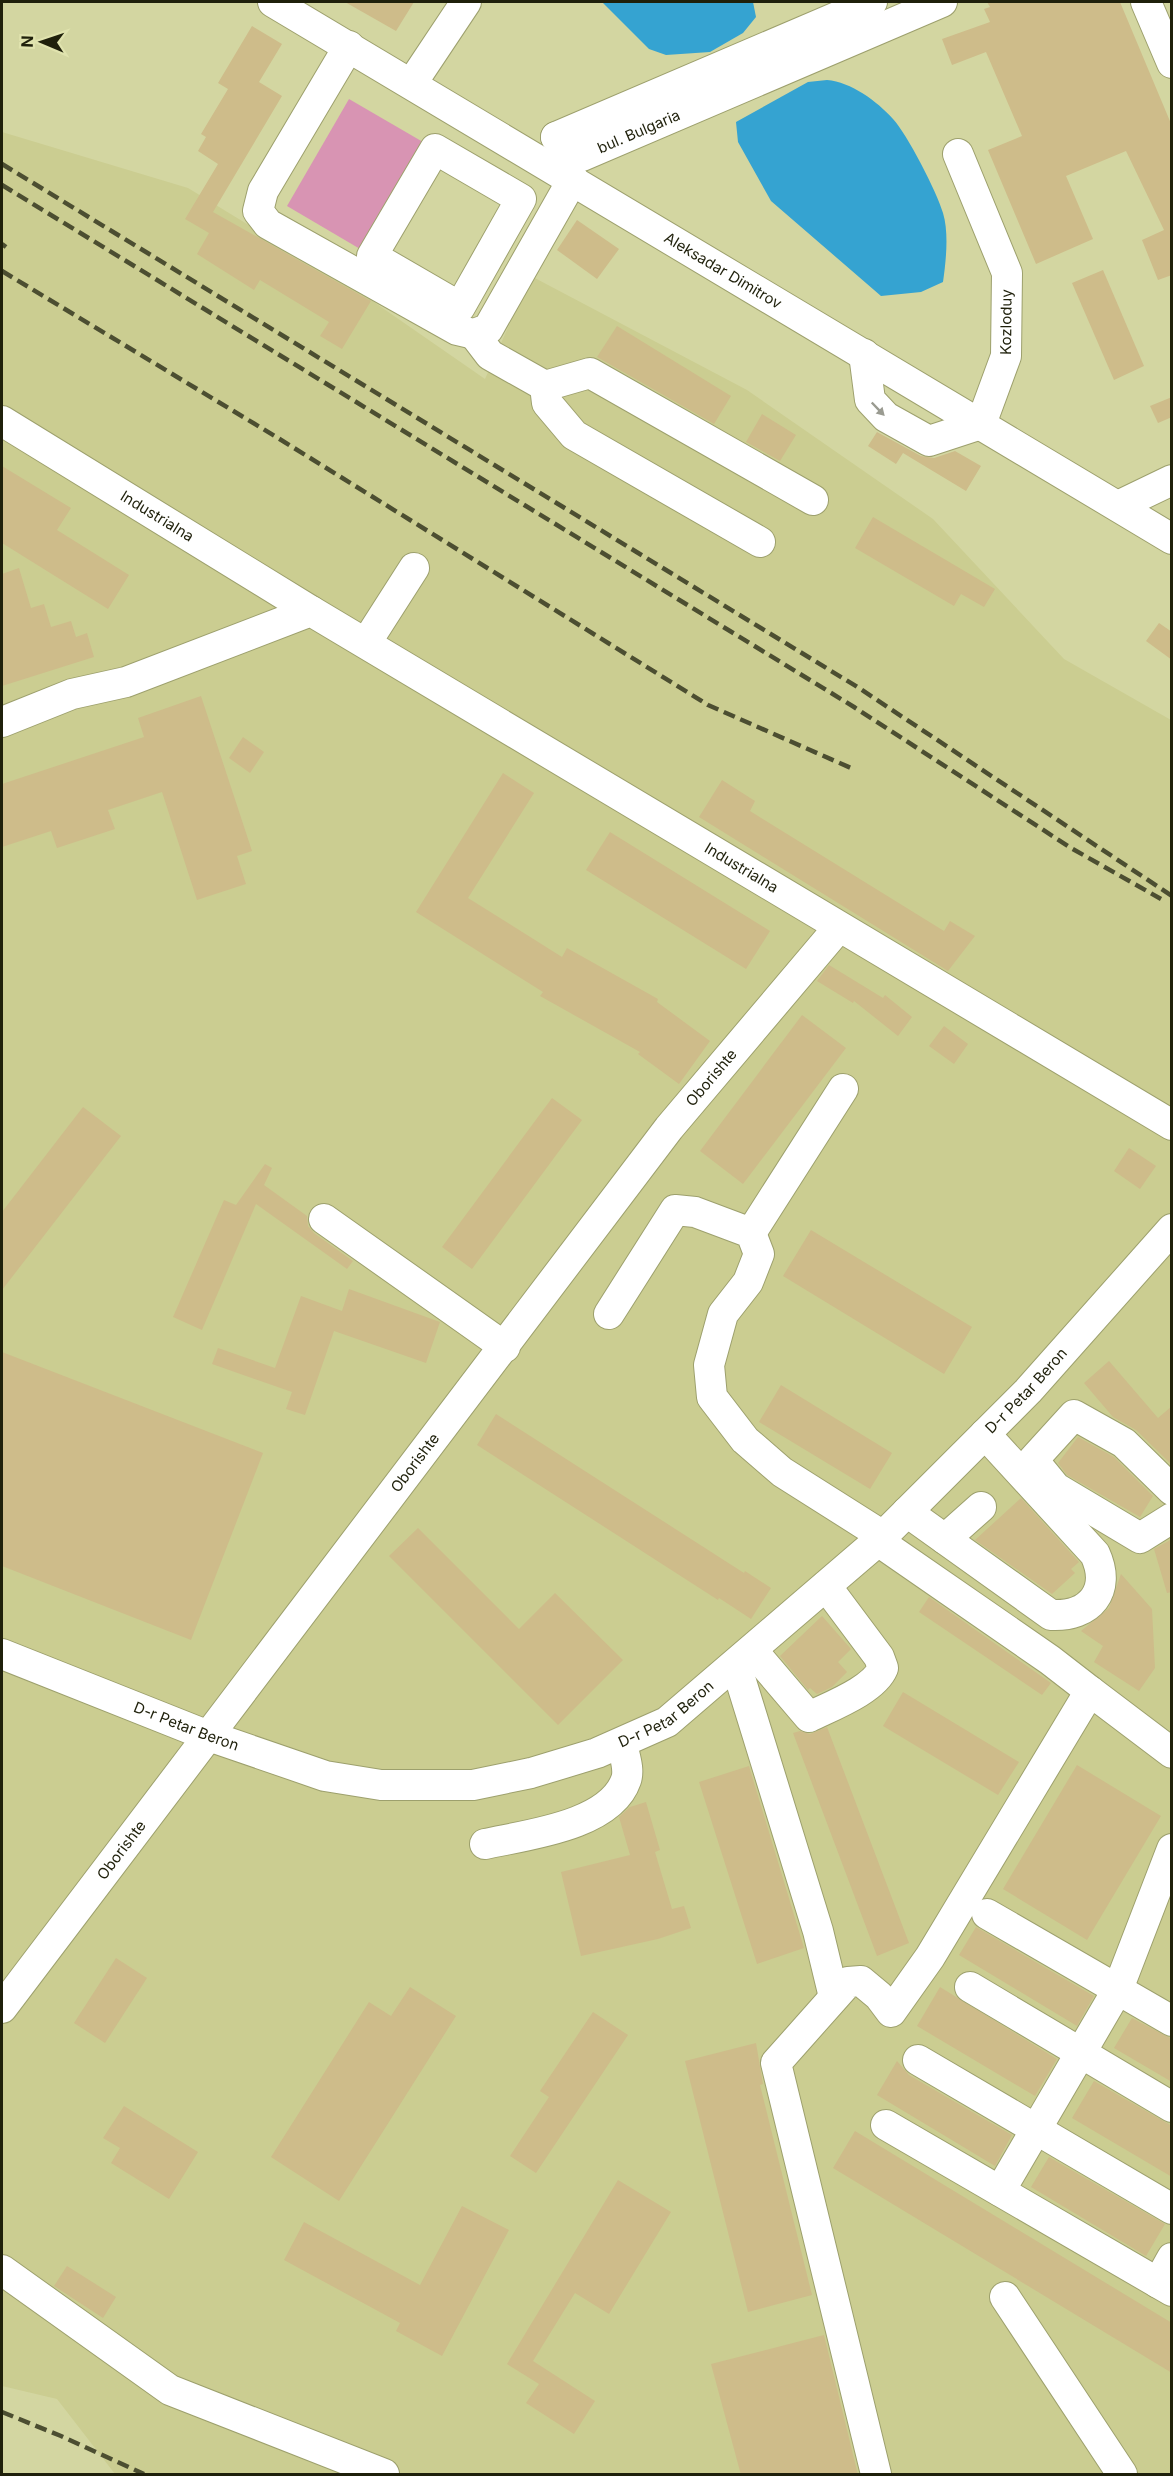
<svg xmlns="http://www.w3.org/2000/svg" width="1173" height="2476" font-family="Inter,sans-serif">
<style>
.built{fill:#cbcd91}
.green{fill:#d894b3}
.water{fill:#35a3d1}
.building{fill:#cebc8a}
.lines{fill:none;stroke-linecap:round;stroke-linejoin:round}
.minor-casing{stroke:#9da06d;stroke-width:32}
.minor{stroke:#fff;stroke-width:30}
.rail{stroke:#4c4e31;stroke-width:4.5;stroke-dasharray:12 6;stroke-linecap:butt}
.oneway{fill:#9a9b91}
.labels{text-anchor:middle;stroke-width:4.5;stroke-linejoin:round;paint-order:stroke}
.street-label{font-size:15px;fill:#1f200b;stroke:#e0e3ae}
</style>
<rect width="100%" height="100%" fill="#d3d6a1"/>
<polygon class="built" points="2,132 188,188 371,300 485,379 531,276 747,390 933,519 1064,659 1171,720 1171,2474 115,2474 57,2399 2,2386"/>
<polygon class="green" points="349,99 435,149 372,256 287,206"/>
<g class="water">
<polygon points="602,2 753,2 756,17 743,33 710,52 666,55 649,49"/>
<path d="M827,80C851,82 877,101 893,119C907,134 937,192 943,213C949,233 946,261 943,282L921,292L881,296L771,201L738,142L736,122L808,82Z"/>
</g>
<g class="building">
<polygon points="345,2 414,2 396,31"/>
<polygon points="987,2 1120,2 1172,126 1172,275 1158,280 1142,240 1164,230 1126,151 1066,176 1093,239 1036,264 988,150 1022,136 986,52 952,65 942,39 990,22 984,9 990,7"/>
<polygon points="252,26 282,44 259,82 282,96 213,212 371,301 342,349 320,336 329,322 260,280 254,290 197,254 209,233 185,219 218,164 198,151 206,137 201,134 228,89 218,83"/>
<polygon points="577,220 619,249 597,279 557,250"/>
<polygon points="1103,270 1144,366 1114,380 1072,283"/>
<polygon points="617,326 731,396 714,424 597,357"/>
<polygon points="1172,397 1172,417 1158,423 1150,406"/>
<polygon points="762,414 796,435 780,461 746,442"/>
<polygon points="877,432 921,456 934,458 955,451 981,466 966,491 903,453 896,464 868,446"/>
<polygon points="2,466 71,508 57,530 129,575 108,609 2,543"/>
<polygon points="873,517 995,589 984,607 961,594 954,606 855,548"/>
<polygon points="19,568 31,608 44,604 51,627 71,621 76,637 87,633 94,657 2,686 2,574"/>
<polygon points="1159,623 1172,632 1172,660 1146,641"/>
<polygon points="201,696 252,851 237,856 246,884 197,900 162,792 108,810 115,829 57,848 51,831 2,847 2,784 144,737 138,718"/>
<polygon points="243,737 264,752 250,773 229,758"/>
<polygon points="503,773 534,793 468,898 562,957 567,948 658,999 657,1002 710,1041 679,1084 638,1054 640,1052 540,996 543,992 416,912"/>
<polygon points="722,780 755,801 750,811 944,931 950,921 975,936 948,971 699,817"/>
<polygon points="610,832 770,931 746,969 586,870"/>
<polygon points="829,965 883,998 885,995 912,1017 898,1036 854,1001 853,1003 817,981"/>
<polygon points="802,1015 846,1048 743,1184 700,1151"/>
<polygon points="944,1026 968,1044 954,1064 929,1046"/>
<polygon points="552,1098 582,1120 472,1269 442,1247"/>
<polygon points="83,1107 121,1136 2,1290 2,1212"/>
<polygon points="1129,1148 1156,1166 1140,1189 1114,1171"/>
<polygon points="265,1164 272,1168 264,1185 307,1216 308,1226 314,1233 353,1261 347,1269 256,1204 202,1330 173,1317 224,1200 236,1205"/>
<polygon points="811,1230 972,1327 944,1374 783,1276"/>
<polygon points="349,1289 440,1322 426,1363 334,1331 305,1415 286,1409 292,1392 212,1364 218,1348 275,1368 301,1296 342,1311"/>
<polygon points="2,1352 263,1453 191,1640 2,1566"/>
<polygon points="1109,1361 1158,1418 1172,1406 1172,1465 1136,1430 1113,1417 1084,1383"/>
<polygon points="781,1385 892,1453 870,1489 759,1422"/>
<polygon points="496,1414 744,1573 745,1571 771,1588 751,1619 719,1598 718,1600 477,1445"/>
<polygon points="1078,1437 1114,1457 1153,1496 1140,1517 1067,1475 1058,1463"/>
<polygon points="1021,1498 1079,1562 1071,1569 1075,1573 1052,1594 975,1540"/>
<polygon points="418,1528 519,1629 555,1593 623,1660 558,1725 389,1556"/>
<polygon points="1172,1539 1172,1592 1167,1593 1154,1549"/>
<polygon points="1121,1574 1152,1609 1155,1668 1139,1691 1094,1662 1103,1646 1081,1631 1109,1608"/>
<polygon points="929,1597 1051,1683 1042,1695 919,1612"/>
<polygon points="822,1616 851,1649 838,1662 847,1672 832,1687 817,1694 810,1688 808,1690 780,1656"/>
<polygon points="903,1692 1019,1762 998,1795 883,1726"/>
<polygon points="827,1727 909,1943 877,1956 793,1733 800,1731 810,1734"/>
<polygon points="1077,1765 1161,1816 1087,1940 1003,1889"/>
<polygon points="749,1766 804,1948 757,1964 699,1782"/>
<polygon points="646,1802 660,1850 655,1852 672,1909 684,1906 691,1928 658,1939 581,1956 561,1872 630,1855 619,1817 630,1807"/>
<polygon points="976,1927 1094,1996 1077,2026 959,1955"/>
<polygon points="116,1958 147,1978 105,2043 74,2023"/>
<polygon points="410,1987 456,2016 339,2201 271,2157 369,2002 391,2016"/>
<polygon points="940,1987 1057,2059 1035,2096 917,2026"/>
<polygon points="593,2012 628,2035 536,2173 510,2156 549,2097 540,2091"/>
<polygon points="1132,2018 1172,2039 1172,2082 1114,2048"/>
<polygon points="756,2043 763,2084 760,2085 812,2295 748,2312 685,2061"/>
<polygon points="897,2061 909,2075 1012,2135 995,2166 877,2095"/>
<polygon points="1094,2081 1172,2126 1172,2177 1072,2118"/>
<polygon points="124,2106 198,2152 169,2199 111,2163 120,2148 103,2138"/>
<polygon points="855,2131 1172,2323 1172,2373 833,2168"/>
<polygon points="1049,2157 1165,2224 1146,2256 1031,2187"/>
<polygon points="618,2180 671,2212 609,2314 575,2293 533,2361 595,2401 574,2434 526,2403 539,2384 507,2364"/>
<polygon points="462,2206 509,2230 442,2356 396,2331 400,2323 284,2260 304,2222 420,2285"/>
<polygon points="67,2266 116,2297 103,2318 54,2286"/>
<polygon points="824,2335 858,2475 741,2475 711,2364"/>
</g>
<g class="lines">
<defs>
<g id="minor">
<path id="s1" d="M273,2L1172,539"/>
<polyline points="1146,2 1172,63"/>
<polyline points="349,46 263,191 258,211 268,224 457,330 474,334 488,329 573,179"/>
<polyline points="412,83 466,2"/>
<path id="s2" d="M556,137L582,156L942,2"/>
<polyline points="556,137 872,2"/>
<polygon points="435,149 521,199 460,307 372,256"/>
<polyline points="474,334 490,355 545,386 547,403 574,435 760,542"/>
<path id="s3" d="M864,354L870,400L886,417L929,441L981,424L1006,356L1007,273L958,154"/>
<polyline points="545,386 590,373 813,500"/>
<path id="s4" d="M2,421L311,611"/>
<polyline points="1118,506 1172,480"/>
<polyline points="366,643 414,568"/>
<path id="s5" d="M2,722L72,694L126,682L311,611L1172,1125"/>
<polyline points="324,1219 505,1347"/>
<polyline points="751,1233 843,1089"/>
<polyline points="609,1314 675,1210 695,1212 751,1233 759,1254 748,1282 723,1314 709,1365 712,1397 745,1440 782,1472 883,1536"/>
<polyline points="1172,1490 1124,1443 1074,1415 1033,1460 1056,1488 1140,1538 1172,1518"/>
<path d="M907,1512L1051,1615C1090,1617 1112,1591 1095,1554L985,1434"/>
<polyline points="945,1539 981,1507"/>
<polyline points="878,1541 1050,1660 1090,1691"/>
<path d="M752,1650L809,1717C831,1706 874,1690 883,1668L879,1657L826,1586"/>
<path id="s6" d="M2,1654L206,1735L325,1776L381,1785H473L531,1773L597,1753L667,1722L878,1541L1028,1391L1172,1229"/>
<polyline points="736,1665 818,1931 834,1997"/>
<path d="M485,1844C525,1835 610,1826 626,1780C630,1769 624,1755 622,1743"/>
<polyline points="987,1914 1172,2021"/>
<polyline points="970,1987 1172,2107"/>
<path id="s7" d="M2,2008L669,1128L839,927"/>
<polyline points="918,2060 1172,2209"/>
<polyline points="886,2125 1172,2291"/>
<polyline points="1000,2191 1118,1989 1172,1849"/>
<polyline points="2,2270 170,2390 384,2474"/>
<polyline points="1158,2283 1172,2258"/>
<polyline points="1005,2297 1122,2474"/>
<polyline points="876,2474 776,2063 848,1982 861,1981 879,1996 891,2012 930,1957 1090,1691 1172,1753"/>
</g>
</defs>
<use href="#minor" class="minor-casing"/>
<use href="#minor" class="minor"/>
<g class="rail">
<polyline points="2,164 859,688 1172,896"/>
<polyline points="2,185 854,707 1071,848 1161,899"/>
<polyline points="2,244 6,247"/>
<polyline points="2,271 278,438 708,705 851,768"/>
<polyline points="2,2412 61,2436 144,2474"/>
</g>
</g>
<defs><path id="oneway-solid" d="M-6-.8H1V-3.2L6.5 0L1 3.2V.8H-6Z" transform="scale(1.5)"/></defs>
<use class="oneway" href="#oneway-solid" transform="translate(878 409) rotate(46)"/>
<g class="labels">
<g class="street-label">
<text dy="5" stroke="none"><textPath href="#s2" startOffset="94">bul. Bulgaria</textPath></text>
<text dy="5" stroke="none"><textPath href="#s1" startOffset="524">Aleksadar Dimitrov</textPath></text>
<text dy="5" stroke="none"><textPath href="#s3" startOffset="280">Kozloduy</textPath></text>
<text dy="5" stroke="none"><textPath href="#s4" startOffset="182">Industrialna</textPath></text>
<text dy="5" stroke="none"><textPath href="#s5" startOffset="830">Industrialna</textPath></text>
<text dy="5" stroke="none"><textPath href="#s7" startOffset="1170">Oborishte</textPath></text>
<text dy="5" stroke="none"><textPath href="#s6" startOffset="1188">D-r Petar Beron</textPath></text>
<text dy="5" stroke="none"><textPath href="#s7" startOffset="684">Oborishte</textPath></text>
<text dy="5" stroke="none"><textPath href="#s6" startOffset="702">D-r Petar Beron</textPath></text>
<text dy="5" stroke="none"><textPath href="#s6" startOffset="198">D-r Petar Beron</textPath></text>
<text dy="5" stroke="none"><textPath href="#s7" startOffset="198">Oborishte</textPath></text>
</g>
</g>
<rect width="1173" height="2476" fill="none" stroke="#1f200b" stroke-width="6"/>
<g transform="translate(42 42) rotate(272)" stroke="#e0e3ae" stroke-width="4.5" paint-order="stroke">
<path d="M0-4.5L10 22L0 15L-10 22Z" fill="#1f200b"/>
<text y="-9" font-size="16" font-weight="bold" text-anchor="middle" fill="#1f200b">N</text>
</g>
</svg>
